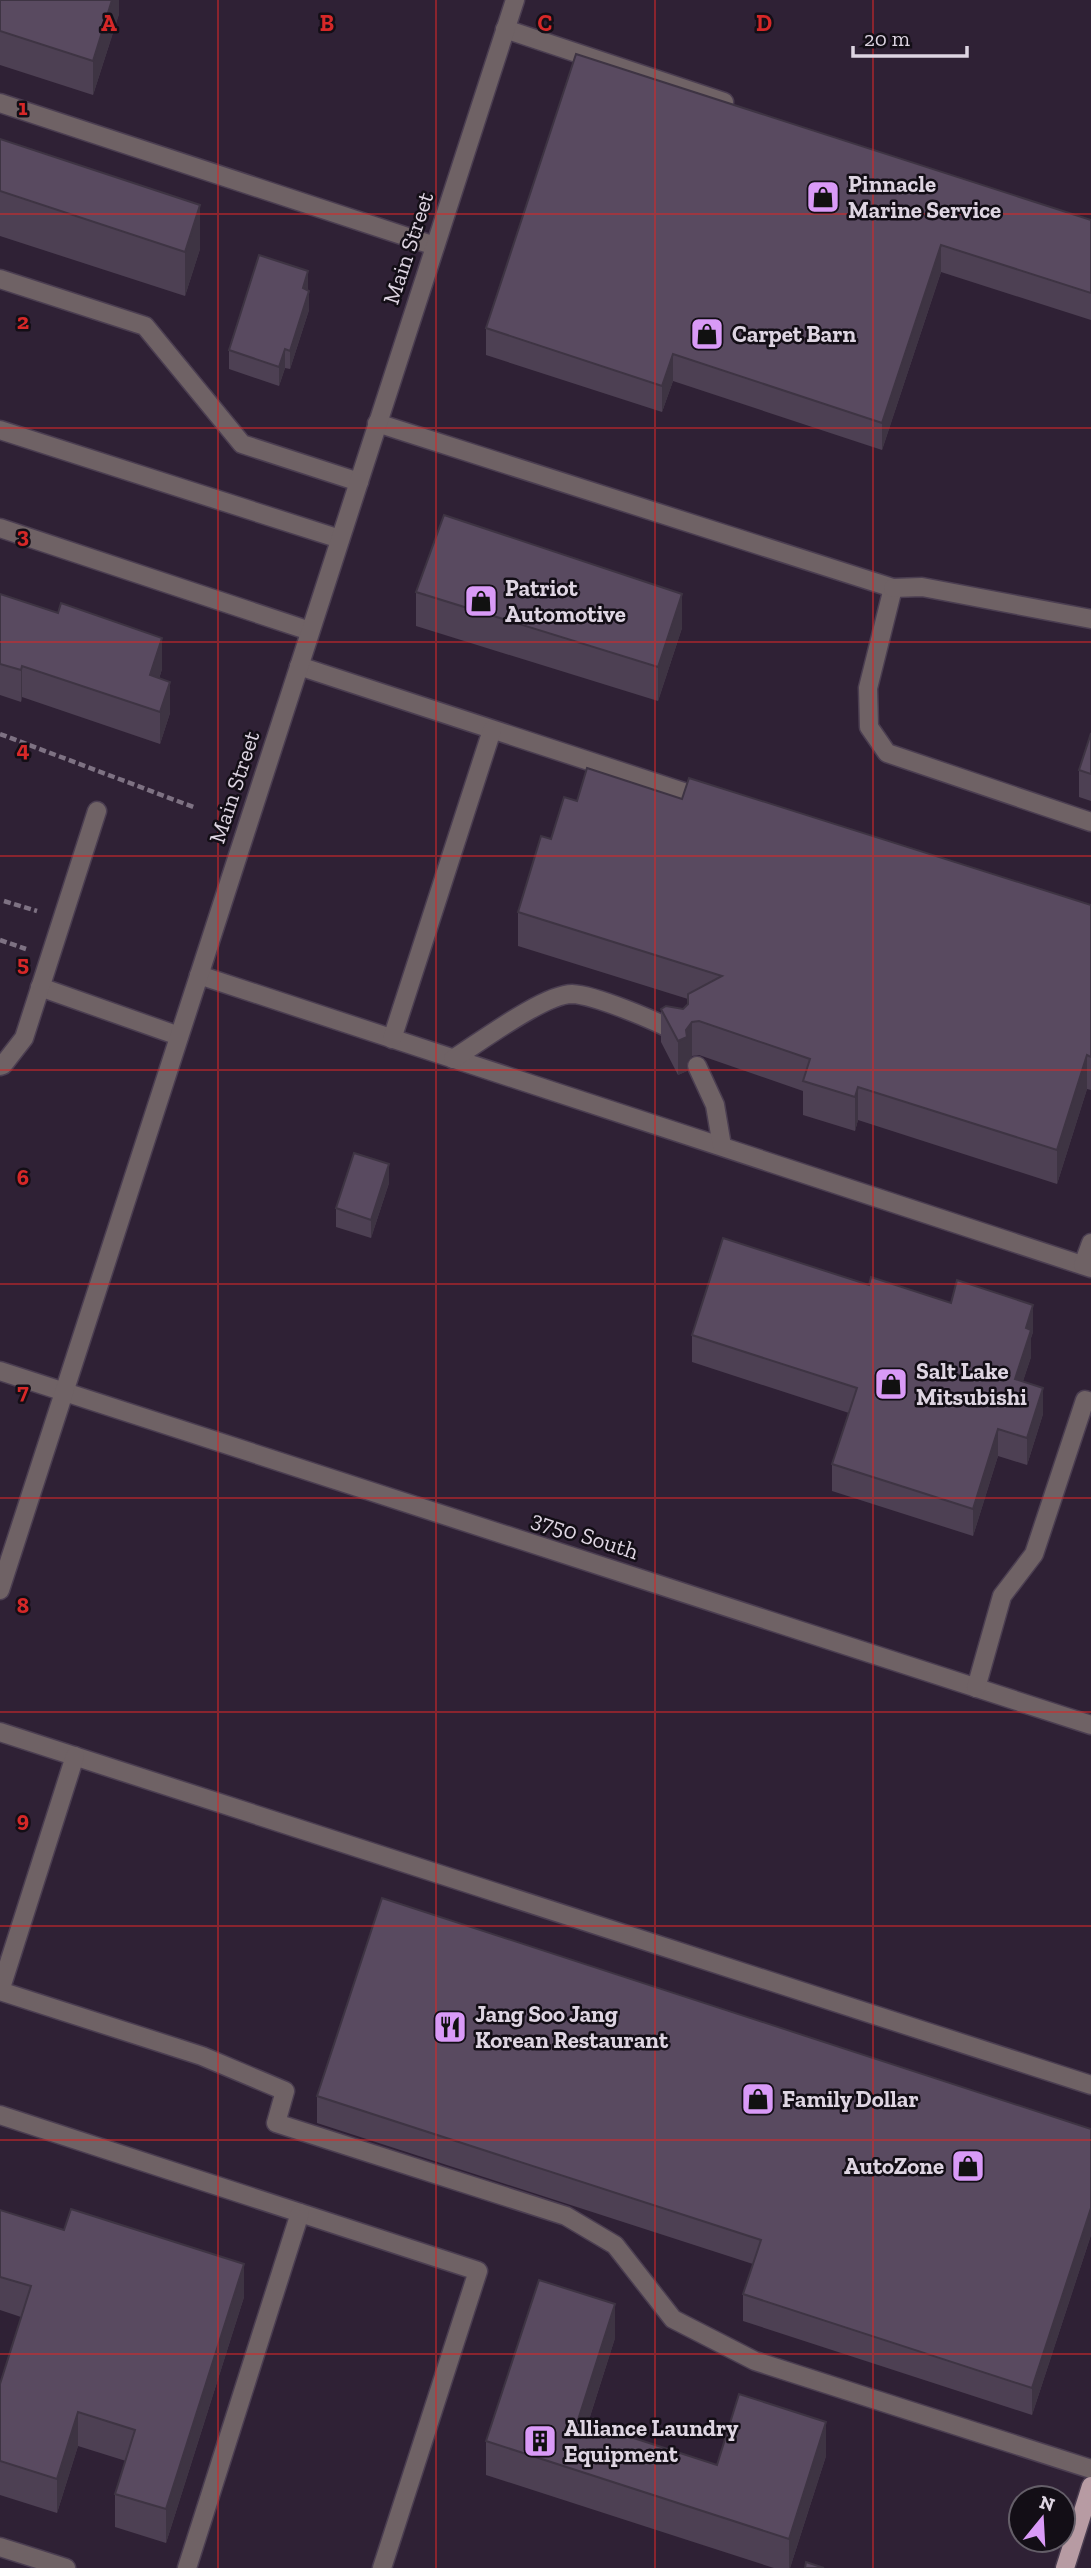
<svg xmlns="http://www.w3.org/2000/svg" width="1091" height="2568" font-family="'Zilla Slab',serif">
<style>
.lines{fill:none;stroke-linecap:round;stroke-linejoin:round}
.minor-casing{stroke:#4b3e51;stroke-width:21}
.major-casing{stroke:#4b3e51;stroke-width:21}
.path{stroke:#7e7283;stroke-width:4.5;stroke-dasharray:7 3.5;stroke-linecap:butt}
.minor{stroke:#6f6265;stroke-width:18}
.major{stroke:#b79ba3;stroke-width:18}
.wall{fill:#4d4053}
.shaded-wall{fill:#3e3443}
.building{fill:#594a60;stroke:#3e3443;stroke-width:2}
.grid{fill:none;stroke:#d62828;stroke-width:2;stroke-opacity:0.55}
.labels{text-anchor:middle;stroke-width:5;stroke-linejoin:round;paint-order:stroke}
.poi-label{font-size:23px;font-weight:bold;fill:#ded5e2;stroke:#130e16;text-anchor:start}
.street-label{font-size:23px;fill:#ded5e2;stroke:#130e16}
.grid-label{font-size:23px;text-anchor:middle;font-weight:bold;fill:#d62828;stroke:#130e16;stroke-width:5;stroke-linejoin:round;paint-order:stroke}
</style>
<rect width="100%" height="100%" fill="#2f2135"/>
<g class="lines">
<defs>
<g id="minor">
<polyline points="505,29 724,102"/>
<polyline points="0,103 435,246"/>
<polyline points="0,279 145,326 242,444 359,482"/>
<polyline points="377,423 893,588 868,688 869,727 887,753 1091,822"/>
<polyline points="0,430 340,539"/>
<polyline points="0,528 310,631"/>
<polyline points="893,588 922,587 1091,619"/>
<polyline points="299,666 705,799"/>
<polyline points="199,975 1091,1268"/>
<polyline points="40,987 179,1036"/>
<polyline points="392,1039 492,730"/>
<path d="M453,1059C479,1043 544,994 572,994C595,995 657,1021 678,1033"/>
<polyline points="0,1066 3,1065 24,1038 97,811"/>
<polyline points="697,1066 715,1105 722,1146"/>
<polyline points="1083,1265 1091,1243"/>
<polyline points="0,1371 1091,1725"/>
<polyline points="0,1590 515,0"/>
<polyline points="976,1688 1002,1596 1034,1554 1085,1400 1091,1402"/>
<polyline points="0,1732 1091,2085"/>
<polyline points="75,1756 0,1991 202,2056 285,2091 276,2123 566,2216 615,2245 673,2319 755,2361 1091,2469"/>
<polyline points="0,2115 478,2271 382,2568"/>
<polyline points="0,2547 66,2568"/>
<polyline points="187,2568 300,2213"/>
</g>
<polyline id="major" points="1065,2568 1091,2486"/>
</defs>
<use href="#minor" class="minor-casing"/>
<use href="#major" class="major-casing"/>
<g class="path">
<polyline points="0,734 196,808"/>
<polyline points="4,901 37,911"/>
<polyline points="0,940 26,949"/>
</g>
<use href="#minor" class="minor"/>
<use href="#major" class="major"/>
</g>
<g class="wall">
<polygon points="0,0 119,0 119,14 93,95 0,65"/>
<polygon points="576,54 1091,220 1091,320 941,272 882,450 673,381 662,412 486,355 486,328"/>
<polygon points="0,139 200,249 185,296 0,236"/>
<polygon points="308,290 309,310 290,369 285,368 279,386 229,369 229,350"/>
<polygon points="416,592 682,628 658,701 416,626"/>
<polygon points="0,594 162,669 159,679 170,713 160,744 22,697 21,702 0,695"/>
<polygon points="1091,733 1091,801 1079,797 1079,770"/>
<polygon points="682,799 1091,905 1091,1090 1087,1089 1057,1184 858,1120 855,1131 803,1115 803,1091 699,1055 692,1056 687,1063 687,1071 678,1075 661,1042 661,1009 683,1009 688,1004 688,999 518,946 518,912 551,839 577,801"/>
<polygon points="389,1183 371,1238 336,1227 336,1208"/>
<polygon points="1033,1332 1031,1338 1031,1357 1023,1381 1043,1414 1027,1465 998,1456 973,1536 832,1491 832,1464 849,1413 692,1362 692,1335"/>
<polygon points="317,2096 1091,2129 1091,2235 1032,2415 743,2321 743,2294 753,2264 317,2123"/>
<polygon points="0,2210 244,2297 166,2543 115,2527 115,2494 126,2461 78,2446 57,2513 0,2495 0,2384 21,2317 0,2310"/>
<polygon points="615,2338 588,2423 717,2465 826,2456 790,2568 774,2568 486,2475 486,2441"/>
</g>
<g class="shaded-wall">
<polygon points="112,0 119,0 119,14 93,95 93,61"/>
<polygon points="200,205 200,249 185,296 185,252"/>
<polygon points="941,245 941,272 882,450 882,423"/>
<polygon points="308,271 308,290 303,288"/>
<polygon points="309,291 309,310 290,369 290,351"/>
<polygon points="285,349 285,368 279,386 279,367"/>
<polygon points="673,354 673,381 662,412 662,386"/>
<polygon points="682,594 682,628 658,701 658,667"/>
<polygon points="162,638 162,669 150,707 150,675"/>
<polygon points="22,666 22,697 21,702 21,670"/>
<polygon points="170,682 170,713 160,744 160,712"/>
<polygon points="692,1022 692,1056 687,1063 687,1071 678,1075 678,1041"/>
<polygon points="1087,1055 1087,1089 1057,1184 1057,1150"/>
<polygon points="858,1087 858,1120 855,1131 855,1097"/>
<polygon points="389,1164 389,1183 371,1238 371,1220"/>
<polygon points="1033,1305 1033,1332 1031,1338 1031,1357 1015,1405 1015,1379 1026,1328"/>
<polygon points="1043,1388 1043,1414 1027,1465 1027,1438"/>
<polygon points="998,1429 998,1456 973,1536 973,1509"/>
<polygon points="1091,2208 1091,2235 1032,2415 1032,2388"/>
<polygon points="244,2264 244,2297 166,2543 166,2509"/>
<polygon points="615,2304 615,2338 578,2454 578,2420"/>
<polygon points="78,2412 78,2446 57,2513 57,2479"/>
<polygon points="826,2422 826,2456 790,2568 789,2568 789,2539"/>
</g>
<g class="building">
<polygon points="0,0 112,0 93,61 0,31"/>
<polygon points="576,54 1091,220 1091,293 941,245 882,423 673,354 662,386 486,328"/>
<polygon points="0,139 200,205 185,252 0,191"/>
<polygon points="259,255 308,271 303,288 309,291 290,351 285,349 279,367 229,350"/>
<polygon points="444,515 682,594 658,667 416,592"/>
<polygon points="0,594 58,613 61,603 162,638 150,675 170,682 160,712 22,666 21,670 0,664"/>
<polygon points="1091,733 1091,774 1079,770"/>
<polygon points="587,768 682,799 689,778 1091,905 1091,1057 1087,1055 1057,1150 858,1087 855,1097 803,1081 810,1059 699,1021 692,1022 686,1030 687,1037 678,1041 661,1009 666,1006 683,1009 688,1004 688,994 722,976 518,912 541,836 551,839 564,797 577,801"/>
<polygon points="354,1153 389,1164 371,1220 336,1208"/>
<polygon points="723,1238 869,1285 871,1277 951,1303 957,1280 1033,1305 1026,1328 1031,1330 1015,1379 1043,1388 1027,1438 998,1429 973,1509 832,1464 857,1388 692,1335"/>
<polygon points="382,1898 1091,2129 1091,2208 1032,2388 743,2294 761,2240 317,2096"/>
<polygon points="71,2209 244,2264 166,2509 115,2494 135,2430 78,2412 57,2479 0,2461 0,2384 31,2286 0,2277 0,2210 64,2230"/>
<polygon points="539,2280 615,2304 578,2420 717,2465 739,2394 826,2422 789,2539 486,2441"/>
<polygon points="806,2562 824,2568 805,2568"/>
</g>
<path class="grid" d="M218,0V2568M436,0V2568M655,0V2568M873,0V2568M0,214H1091M0,428H1091M0,642H1091M0,856H1091M0,1070H1091M0,1284H1091M0,1498H1091M0,1712H1091M0,1926H1091M0,2140H1091M0,2354H1091"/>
<defs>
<symbol id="shop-square" viewBox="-11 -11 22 22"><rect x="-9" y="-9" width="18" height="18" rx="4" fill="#d99af7" stroke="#130e16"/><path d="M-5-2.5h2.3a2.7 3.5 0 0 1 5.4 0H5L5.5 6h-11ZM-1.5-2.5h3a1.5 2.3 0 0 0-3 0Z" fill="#111"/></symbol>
<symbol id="restaurant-square" viewBox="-11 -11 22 22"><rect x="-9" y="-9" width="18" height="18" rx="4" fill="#d99af7" stroke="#130e16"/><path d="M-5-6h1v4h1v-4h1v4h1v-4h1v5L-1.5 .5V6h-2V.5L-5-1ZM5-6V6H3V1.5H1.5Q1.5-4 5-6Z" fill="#111"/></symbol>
<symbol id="building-square" viewBox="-11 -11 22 22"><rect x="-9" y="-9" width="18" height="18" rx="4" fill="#d99af7" stroke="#130e16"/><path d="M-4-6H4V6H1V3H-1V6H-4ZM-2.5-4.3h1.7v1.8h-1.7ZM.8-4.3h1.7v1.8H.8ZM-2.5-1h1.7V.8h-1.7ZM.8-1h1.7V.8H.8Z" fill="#111"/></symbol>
</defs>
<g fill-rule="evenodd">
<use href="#shop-square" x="804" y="178" width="38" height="38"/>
<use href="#shop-square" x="688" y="315" width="38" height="38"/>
<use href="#shop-square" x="462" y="582" width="38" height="38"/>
<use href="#shop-square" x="872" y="1365" width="38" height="38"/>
<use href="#restaurant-square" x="431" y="2008" width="38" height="38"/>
<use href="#shop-square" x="739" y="2080" width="38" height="38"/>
<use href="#shop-square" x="949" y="2147" width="38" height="38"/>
<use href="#building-square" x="521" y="2422" width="38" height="38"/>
</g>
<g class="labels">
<g class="poi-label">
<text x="848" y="192">Pinnacle<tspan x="848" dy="26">Marine Service</tspan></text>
<text x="732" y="342">Carpet Barn</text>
<text x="505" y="596">Patriot<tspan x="505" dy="26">Automotive</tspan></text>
<text x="916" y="1379">Salt Lake<tspan x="916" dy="26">Mitsubishi</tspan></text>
<text x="475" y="2022">Jang Soo Jang<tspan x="475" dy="26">Korean Restaurant</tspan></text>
<text x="782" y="2107">Family Dollar</text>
<text x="944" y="2174" text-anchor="end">AutoZone</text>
<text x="564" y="2436">Alliance Laundry<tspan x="564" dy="26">Equipment</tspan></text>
</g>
<g class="street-label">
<text transform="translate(408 248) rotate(-72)" y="8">Main Street</text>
<text transform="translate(234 787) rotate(-72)" y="8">Main Street</text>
<text transform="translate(585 1535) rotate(18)" y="8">3750 South</text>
</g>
</g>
<g class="grid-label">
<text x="109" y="31">A</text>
<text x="327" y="31">B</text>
<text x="545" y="31">C</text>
<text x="764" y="31">D</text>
<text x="23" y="115">1</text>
<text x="23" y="329">2</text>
<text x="23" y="543">3</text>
<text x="23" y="757">4</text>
<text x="23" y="971">5</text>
<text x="23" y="1185">6</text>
<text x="23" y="1399">7</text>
<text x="23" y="1613">8</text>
<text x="23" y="1827">9</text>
</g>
<g transform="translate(1042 2519) rotate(18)"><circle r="33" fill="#130e16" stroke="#645e68" stroke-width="2"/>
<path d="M0-5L12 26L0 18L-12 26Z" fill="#d99af7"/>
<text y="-10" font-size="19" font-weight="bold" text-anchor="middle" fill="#ded5e2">N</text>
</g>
<path d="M853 46v10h114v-10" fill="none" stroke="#ded5e2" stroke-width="3.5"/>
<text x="864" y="46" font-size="21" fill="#ded5e2" stroke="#130e16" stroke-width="5" paint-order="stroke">20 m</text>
</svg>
